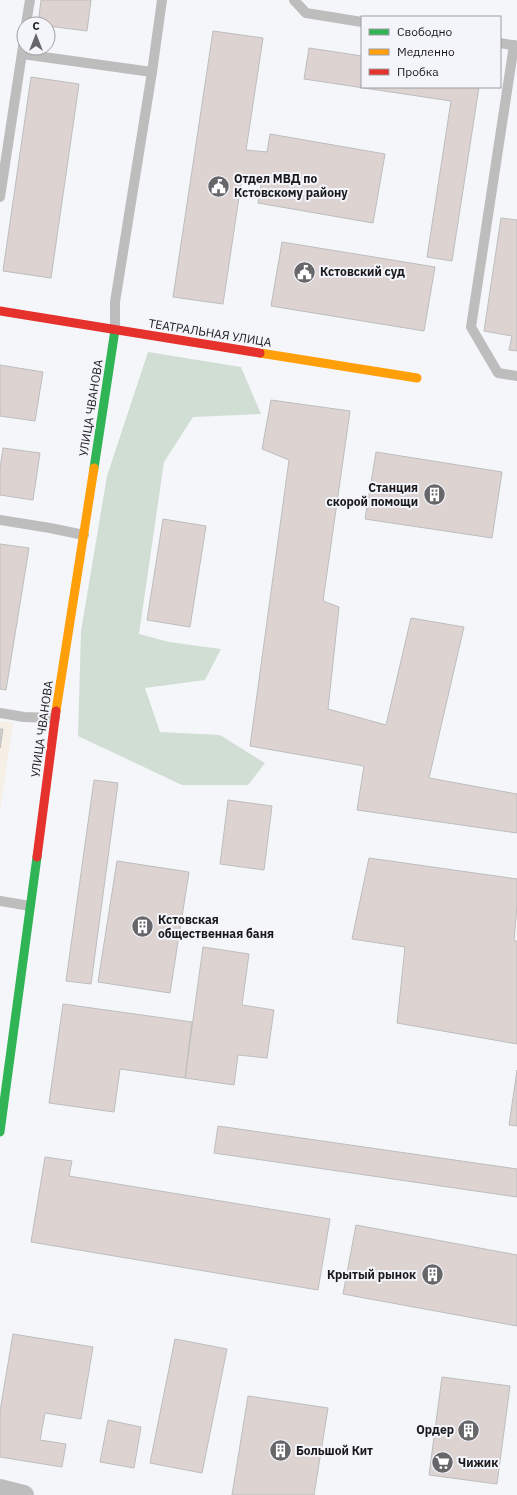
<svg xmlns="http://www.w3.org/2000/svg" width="517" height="1495" font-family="'IBM Plex Sans',sans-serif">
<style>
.education{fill:#f5efe6}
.green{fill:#d0ded4}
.building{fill:#ddd4d2;stroke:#bdbdbe}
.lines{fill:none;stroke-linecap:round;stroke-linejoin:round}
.lane{stroke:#bebdbd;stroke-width:10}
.street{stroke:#bebdbd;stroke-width:20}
.fast{stroke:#30b455;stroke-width:9}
.slow{stroke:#ff9f0a;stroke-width:9}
.jam{stroke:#e5322d;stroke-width:9}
.labels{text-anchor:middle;stroke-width:4;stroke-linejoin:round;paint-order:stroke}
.poi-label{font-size:12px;font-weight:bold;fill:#1a1a1c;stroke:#f4f5fb;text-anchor:start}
.street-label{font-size:12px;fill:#1a1a1c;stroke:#f4f5fb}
</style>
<rect width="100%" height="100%" fill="#f5f6fa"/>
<polygon class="education" points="0,721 13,723 0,812"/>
<polygon class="green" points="148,352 241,367 261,414 193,417 164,462 139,634 169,642 221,649 205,680 145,688 160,732 220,735 265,763 248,785 182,785 78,736 81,631 107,476"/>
<g class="building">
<polygon points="41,0 91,0 87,31 48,26 48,24 38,24"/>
<polygon points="213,31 263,38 246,150 267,152 270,134 385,154 373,223 258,203 262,180 242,177 223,304 173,297"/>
<polygon points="309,48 362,56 362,87 479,87 452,261 427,257 451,101 304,79"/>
<polygon points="31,77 79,84 51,278 3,271"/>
<polygon points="501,218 517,220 517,351 509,350 512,336 484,331"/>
<polygon points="282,242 435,267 424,331 271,306"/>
<polygon points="0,365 43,372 35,421 0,416"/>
<polygon points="271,400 350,411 323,601 339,607 328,709 386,725 411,618 464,627 429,778 517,794 517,833 357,810 364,766 250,746 289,460 262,449"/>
<polygon points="3,448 40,453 33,500 0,495 0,468"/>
<polygon points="376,452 502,472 492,538 365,519"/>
<polygon points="163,519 206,526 190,627 147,620"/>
<polygon points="0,544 29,548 6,690 0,689"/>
<polygon points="0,729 3,729 0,748"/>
<polygon points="94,780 118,783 91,984 66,981"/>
<polygon points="228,800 272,806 264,870 220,864"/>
<polygon points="369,858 517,879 517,905 514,941 517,941 517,1044 397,1023 405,947 352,939"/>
<polygon points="117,861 189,872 170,993 98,982"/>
<polygon points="203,947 249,954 242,1005 274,1010 267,1058 238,1055 234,1085 185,1078"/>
<polygon points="63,1004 192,1022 185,1078 120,1069 114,1112 49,1103"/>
<polygon points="517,1070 517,1126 509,1125"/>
<polygon points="218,1126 517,1169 517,1197 214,1153"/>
<polygon points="45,1157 72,1161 69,1176 330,1219 318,1290 31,1242"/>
<polygon points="356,1225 517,1255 517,1326 343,1294"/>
<polygon points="13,1334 93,1347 81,1419 45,1413 40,1440 66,1444 62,1467 0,1457 0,1411"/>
<polygon points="175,1339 227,1349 202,1473 150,1463"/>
<polygon points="442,1377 510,1386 497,1484 429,1475"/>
<polygon points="248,1396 328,1408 314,1495 232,1495"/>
<polygon points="108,1420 141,1427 134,1468 100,1462"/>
</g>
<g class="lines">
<g class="lane">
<polyline points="294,0 306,13 362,22"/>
<polyline points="26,24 30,0"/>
<polyline points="500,43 517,46"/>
<polyline points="514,45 471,327 498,373 517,376"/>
<polyline points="22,54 152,72"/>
<polyline points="0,197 24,40"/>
<polyline points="115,330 115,302 152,72 162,0"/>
<polyline points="0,520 50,528 84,535"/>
<polyline points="0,713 24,717 55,718"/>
<polyline points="0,901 30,906"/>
</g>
<polyline class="street" points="0,1489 24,1495"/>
<g class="fast">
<polyline points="94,468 115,330"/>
<polyline points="0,1132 37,857"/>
</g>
<g class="slow">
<polyline points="260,353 417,378"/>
<polyline points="56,711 94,468"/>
</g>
<g class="jam">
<polyline points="0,311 260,353"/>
<polyline points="37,857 56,711"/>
</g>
</g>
<defs>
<symbol id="civic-disc" viewBox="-11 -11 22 22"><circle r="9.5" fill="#67676a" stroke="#f4f5fb"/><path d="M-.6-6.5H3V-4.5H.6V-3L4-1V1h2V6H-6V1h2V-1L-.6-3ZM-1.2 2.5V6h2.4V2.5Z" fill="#fff"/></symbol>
<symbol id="building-disc" viewBox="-11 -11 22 22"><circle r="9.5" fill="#67676a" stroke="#f4f5fb"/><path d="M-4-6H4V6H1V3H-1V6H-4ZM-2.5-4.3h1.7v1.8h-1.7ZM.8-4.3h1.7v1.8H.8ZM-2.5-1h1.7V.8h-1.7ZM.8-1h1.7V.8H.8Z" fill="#fff"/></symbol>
<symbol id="supermarket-disc" viewBox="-11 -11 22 22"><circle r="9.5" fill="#67676a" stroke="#f4f5fb"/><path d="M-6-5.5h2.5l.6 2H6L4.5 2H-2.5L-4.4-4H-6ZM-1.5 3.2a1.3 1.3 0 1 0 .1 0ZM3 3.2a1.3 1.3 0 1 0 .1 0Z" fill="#fff"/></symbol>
</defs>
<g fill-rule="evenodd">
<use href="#civic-disc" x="206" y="174" width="25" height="25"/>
<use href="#civic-disc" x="292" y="260" width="25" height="25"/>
<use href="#building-disc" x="422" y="482" width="25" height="25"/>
<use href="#building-disc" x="130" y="914" width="25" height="25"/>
<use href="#building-disc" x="420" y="1262" width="25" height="25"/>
<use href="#building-disc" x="456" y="1418" width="25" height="25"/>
<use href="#building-disc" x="268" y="1438" width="25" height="25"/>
<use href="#supermarket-disc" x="430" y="1450" width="25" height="25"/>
</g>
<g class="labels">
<g class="poi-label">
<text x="234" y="183">Отдел МВД по<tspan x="234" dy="14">Кстовскому району</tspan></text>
<text x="320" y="276">Кстовский суд</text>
<text x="418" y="492" text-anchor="end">Станция<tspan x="418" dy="14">скорой помощи</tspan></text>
<text x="158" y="924">Кстовская<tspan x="158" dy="14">общественная баня</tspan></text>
<text x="416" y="1279" text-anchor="end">Крытый рынок</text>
<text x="454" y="1434" text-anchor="end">Ордер</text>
<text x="296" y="1455">Большой Кит</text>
<text x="458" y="1467">Чижик</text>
</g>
<g class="street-label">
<text transform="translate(210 333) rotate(9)" y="4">ТЕАТРАЛЬНАЯ УЛИЦА</text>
<text transform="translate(91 408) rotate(-81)" y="4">УЛИЦА ЧВАНОВА</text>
<text transform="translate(42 729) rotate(-82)" y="4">УЛИЦА ЧВАНОВА</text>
</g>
</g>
<rect x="361" y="16" width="140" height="72" fill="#f4f5fb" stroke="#9d9da2"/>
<rect x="369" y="29" width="20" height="6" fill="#30b455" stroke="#9d9da2"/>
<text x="397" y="36" font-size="12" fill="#1a1a1c">Свободно</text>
<rect x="369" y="49" width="20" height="6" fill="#ff9f0a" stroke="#9d9da2"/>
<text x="397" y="56" font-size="12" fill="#1a1a1c">Медленно</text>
<rect x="369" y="69" width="20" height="6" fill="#e5322d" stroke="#9d9da2"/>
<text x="397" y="76" font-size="12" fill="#1a1a1c">Пробка</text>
<g transform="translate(36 36)"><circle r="19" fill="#f4f5fb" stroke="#9d9da2"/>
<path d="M0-3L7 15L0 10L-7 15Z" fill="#67676a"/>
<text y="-6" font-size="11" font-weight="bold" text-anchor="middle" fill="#1a1a1c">С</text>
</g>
</svg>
